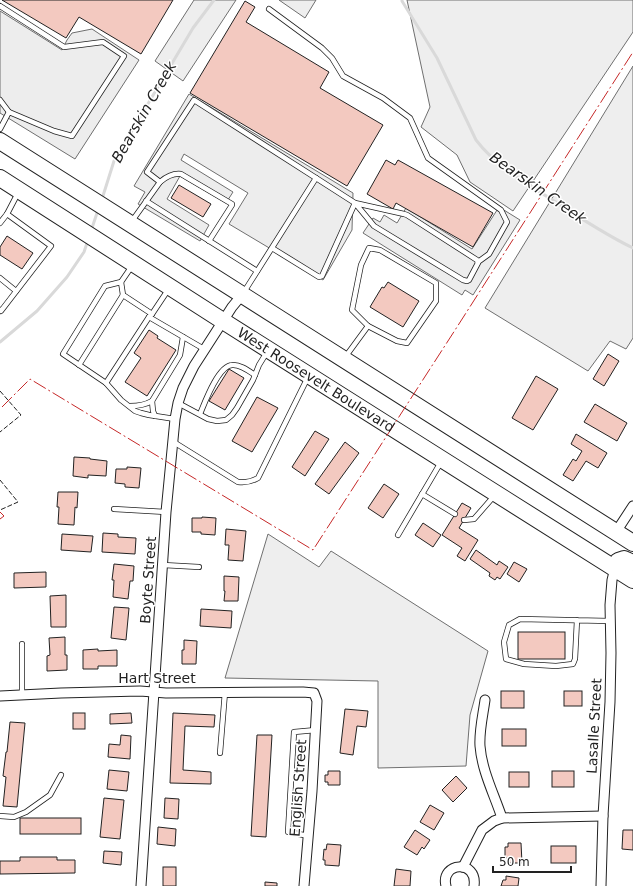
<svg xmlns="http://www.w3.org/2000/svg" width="633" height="886" font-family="'DejaVu Sans',sans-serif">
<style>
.green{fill:#eee;stroke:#6f6f6f}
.parking{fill:#ededed;stroke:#6f6f6f}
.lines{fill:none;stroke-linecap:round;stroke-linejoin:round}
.stream{stroke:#d9d9d9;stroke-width:3}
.building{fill:#f3c9c0;stroke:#222}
.service-casing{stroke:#222;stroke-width:6}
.minor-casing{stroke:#222;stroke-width:11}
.trunk-casing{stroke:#222;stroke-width:18}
.service{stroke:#fff;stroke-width:4.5}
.minor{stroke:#fff;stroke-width:9}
.trunk{stroke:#fff;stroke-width:16}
.fence{stroke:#222;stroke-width:1;stroke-dasharray:5 2;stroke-linecap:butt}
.power{stroke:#c62828;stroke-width:1;stroke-dasharray:14 3 2 3;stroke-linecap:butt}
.labels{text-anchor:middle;stroke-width:3;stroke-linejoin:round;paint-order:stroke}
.street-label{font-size:14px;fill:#222;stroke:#fff}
.water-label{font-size:15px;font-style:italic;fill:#222;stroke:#fff}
</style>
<rect width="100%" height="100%" fill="#fff"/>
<g class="green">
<polygon points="194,0 236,0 183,81 155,61"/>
<polygon points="279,0 316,0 305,18"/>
<polygon points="407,0 633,0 633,32 513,211 470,182 457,155 421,127 430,107"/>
<polygon points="633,66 633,338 626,349 610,341 588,371 485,308"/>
<polygon points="268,534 319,567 331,551 488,651 470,715 466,766 378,768 378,681 225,678"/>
</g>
<g class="parking">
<polygon points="0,11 62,50 67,40 72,33 92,29 139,60 75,159 0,113"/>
<polygon points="189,94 353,193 352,230 323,280 229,224 248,193 184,154 181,160 233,192 226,203 180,176 167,199 209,225 200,241 138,204 145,192 134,186"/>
<polygon points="499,207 520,220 473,295 465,290 462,295 363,233 373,218 380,222 384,215 397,223 406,208 472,249"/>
</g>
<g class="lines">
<g class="stream">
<path d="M402,0V1L437,58L476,140C495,165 524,182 551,199C577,216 604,234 633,248"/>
<polyline points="102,199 114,161 193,28 214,0"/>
<polyline points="91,231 98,210"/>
<polyline points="0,342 37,311 67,277 84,252 88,240"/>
</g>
</g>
<g class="building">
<polygon points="2,0 173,0 141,54 79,17 66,38"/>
<polygon points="245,1 255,7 246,22 329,72 320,88 383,125 347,186 190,93"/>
<polygon points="386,160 395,165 398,160 493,213 473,247 396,203 393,209 367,194"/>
<polygon points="179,185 211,204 203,217 171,198"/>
<polygon points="7,236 33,253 22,269 0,255 0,247"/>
<polygon points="388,282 419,301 403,327 370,307 382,287 384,288"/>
<polygon points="149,330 158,336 157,338 176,350 147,396 125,382 141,358 134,353"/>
<polygon points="608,354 619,361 604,386 593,379"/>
<polygon points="229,369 244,378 225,410 209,401"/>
<polygon points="536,376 558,389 533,430 512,418"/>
<polygon points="257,397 278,408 252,452 232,441"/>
<polygon points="595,404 627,423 617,441 584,422"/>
<polygon points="315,431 329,439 305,476 292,467"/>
<polygon points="576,434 607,453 598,468 586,461 573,481 563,475 573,459 576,461 582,451 571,444"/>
<polygon points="345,442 359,453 329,494 315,484"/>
<polygon points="74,457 90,458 90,459 107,461 106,476 88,475 88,478 73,476"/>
<polygon points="127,467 141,468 139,488 125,487 125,484 115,483 116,469 127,469"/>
<polygon points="384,484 399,494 383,518 368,508"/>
<polygon points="58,492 78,492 77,508 75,507 74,525 58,524 59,507 57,507"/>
<polygon points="462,503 471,508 459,528 478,540 465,561 457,556 462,548 442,535"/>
<polygon points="202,517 216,518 215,535 201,534 201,532 192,532 192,518 202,518"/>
<polygon points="423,523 441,535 433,547 415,535"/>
<polygon points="226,529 246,531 243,561 228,560 229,545 225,545"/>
<polygon points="103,533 118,534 118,537 136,538 135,554 102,552"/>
<polygon points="62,534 93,536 91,552 61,550"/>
<polygon points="476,550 497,565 499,561 508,567 500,579 497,577 495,580 489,576 490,573 470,559"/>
<polygon points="514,562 527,569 519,582 507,574"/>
<polygon points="114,564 134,566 133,581 130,581 128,599 113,597 114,580 112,580"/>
<polygon points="46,572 46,587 14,588 14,573"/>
<polygon points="224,576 239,577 238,601 224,601 225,591 224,591"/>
<polygon points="66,595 66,627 51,627 50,596"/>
<polygon points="114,607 129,608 126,640 111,638"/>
<polygon points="201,609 232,611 231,628 200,626"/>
<rect x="518" y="632" width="47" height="27"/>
<polygon points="65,637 65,655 67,655 67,670 47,671 47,656 50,655 49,638"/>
<polygon points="184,640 197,641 196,664 182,664 182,650 184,650"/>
<polygon points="98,649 98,651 117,650 117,666 98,666 98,669 83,669 83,650"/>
<rect x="501" y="691" width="23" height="17"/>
<rect x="564" y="691" width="18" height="15"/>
<polygon points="345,709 368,711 366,727 357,726 353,755 340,753"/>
<rect x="73" y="713" width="12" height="16"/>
<polygon points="131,713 132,723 110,724 110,714"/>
<polygon points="173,713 215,715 214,727 185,726 183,770 211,772 211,784 170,783"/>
<polygon points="10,722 25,723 17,807 3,806 6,777 3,776 6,752 7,752"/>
<rect x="502" y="729" width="24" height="17"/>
<polygon points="121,735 131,736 130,759 108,757 109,744 120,745"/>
<polygon points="257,735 272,735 266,837 251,836"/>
<polygon points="109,770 129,772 127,791 107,789"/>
<polygon points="328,771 340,771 340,785 328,785 328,782 325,782 325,775 328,775"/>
<rect x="552" y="771" width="22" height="16"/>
<rect x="509" y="772" width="20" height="15"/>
<polygon points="456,776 467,788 453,802 442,790"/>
<polygon points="104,798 124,800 120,839 100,837"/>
<polygon points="165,798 179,799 178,819 164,818"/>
<polygon points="430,805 444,813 434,830 420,822"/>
<rect x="20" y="818" width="61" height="16"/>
<polygon points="158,827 176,829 175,846 157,844"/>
<polygon points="415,830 430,840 424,849 422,847 417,855 404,847"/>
<polygon points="623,830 633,830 633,850 622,849"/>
<polygon points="508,843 521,843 522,863 509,863 509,858 505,858 505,847 508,847"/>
<polygon points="327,844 341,845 339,866 325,865 325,860 323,860 324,849 326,850"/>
<rect x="551" y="846" width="25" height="17"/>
<polygon points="104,851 122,852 121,865 103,863"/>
<polygon points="20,857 57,857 57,860 75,860 75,873 0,874 0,861 20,861"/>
<rect x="163" y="867" width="13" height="19"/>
<polygon points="396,869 411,871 410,886 394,886"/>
<polygon points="506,876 519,878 518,886 501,886 503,880 506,880"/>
<polygon points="265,882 277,883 277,886 265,886"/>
</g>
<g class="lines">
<defs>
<g id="service">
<polyline points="0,6 64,47 103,42 124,56 72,136 54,131 9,112 0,129"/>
<polyline points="269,9 322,48 332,58 343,76 383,98 410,118 428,158 501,210 507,222 489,254 478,262"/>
<polyline points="0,100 9,112"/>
<path d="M160,182C166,177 173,173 181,174L232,204V205L209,241"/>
<polyline points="146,201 257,271"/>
<polyline points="132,221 160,182 147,172 194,100 316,178"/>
<polyline points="0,223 7,214"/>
<polygon points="369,248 380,250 436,283 436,301 407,343 397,341 368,326 352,310 361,265"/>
<polyline points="132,266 121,282 105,286 63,354 106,383 121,400 135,411 141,413 149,415 175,419"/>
<polyline points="0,278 16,291"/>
<polyline points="121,282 123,295 152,314"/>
<polyline points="244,292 316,178 355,203 404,214 407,215 477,260 478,263 469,280 467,281 463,280 374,226 355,203 322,276 319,277 272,248"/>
<polyline points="0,310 1,311 51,246 7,214 18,193"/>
<polyline points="149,317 204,349"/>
<polyline points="346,356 368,326"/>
<polyline points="79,365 123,295"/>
<polyline points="106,383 149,317 152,314 168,290"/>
<polyline points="178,403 208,419 217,421 226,420 232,415 237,408 253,380 259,365 267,352"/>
<path d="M130,406C138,406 145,405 152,401"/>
<path d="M200,414C205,402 218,366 232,365C240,364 249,371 255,375"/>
<polyline points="155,416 153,411 152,401 180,355 183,337"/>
<path d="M172,441L238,482C246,483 251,482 258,478L308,377"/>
<polyline points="422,494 455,514"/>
<polyline points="114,509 166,512"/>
<polyline points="464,520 474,519 495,495"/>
<polyline points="398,535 441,462"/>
<polyline points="163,565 199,567"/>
<polyline points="577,620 575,659 573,664 556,666 524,664 506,659 504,642 509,625 520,619 610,621"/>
<polyline points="22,644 22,694"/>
<polyline points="220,753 225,692"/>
<polyline points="0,816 14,817 26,812 50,795 61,775"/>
<polyline points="309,836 288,832 294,732 316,730"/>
</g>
<g id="minor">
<polyline points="616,532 633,506"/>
<polyline points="0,696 61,693 140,691 166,693 303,692 314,693 317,701 312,791 304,886"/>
<path d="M485,700C483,715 479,731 480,746C482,771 494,794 502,818"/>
<polyline points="463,867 482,830 494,821 502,818 603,816"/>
<polyline points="141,886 166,512 175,419 178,403 183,388 194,366 232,307 242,295"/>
<path d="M446,886C440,862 478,859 474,886"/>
<polyline points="601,886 603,816 610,702 611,653 610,605 612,580 615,568"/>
</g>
<g id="trunk">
<polyline points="0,141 633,543"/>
<path id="s1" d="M0,178L223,321L633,580"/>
<polyline points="615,568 618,561 624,559 633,563"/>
</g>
</defs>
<use href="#service" class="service-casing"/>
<use href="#minor" class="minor-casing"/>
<use href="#trunk" class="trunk-casing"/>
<use href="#service" class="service"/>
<use href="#minor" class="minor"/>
<use href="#trunk" class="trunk"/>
<g class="fence">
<polyline points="0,391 21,415 0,432"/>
<polyline points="0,480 18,502 0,510"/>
</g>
<g class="power">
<polyline points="2,407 30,379 313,550 457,327 633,52"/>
<polyline points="0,512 4,516 0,519"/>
</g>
</g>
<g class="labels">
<g class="street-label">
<text dy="5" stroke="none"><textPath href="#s1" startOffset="375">West Roosevelt Boulevard</textPath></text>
<text transform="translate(148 580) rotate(-86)" y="5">Boyte Street</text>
<text x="157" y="683">Hart Street</text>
<text transform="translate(594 726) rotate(-87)" y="5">Lasalle Street</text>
<text transform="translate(298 788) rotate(-86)" y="5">English Street</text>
</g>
<g class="water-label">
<text transform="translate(144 112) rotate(-60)" y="5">Bearskin Creek</text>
<text transform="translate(538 188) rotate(35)" y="5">Bearskin Creek</text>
</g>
</g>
<path d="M493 866v6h78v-6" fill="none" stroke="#222222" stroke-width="2"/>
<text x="499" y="866" font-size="12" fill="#222222" stroke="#ffffff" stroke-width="3" paint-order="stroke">50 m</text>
</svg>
